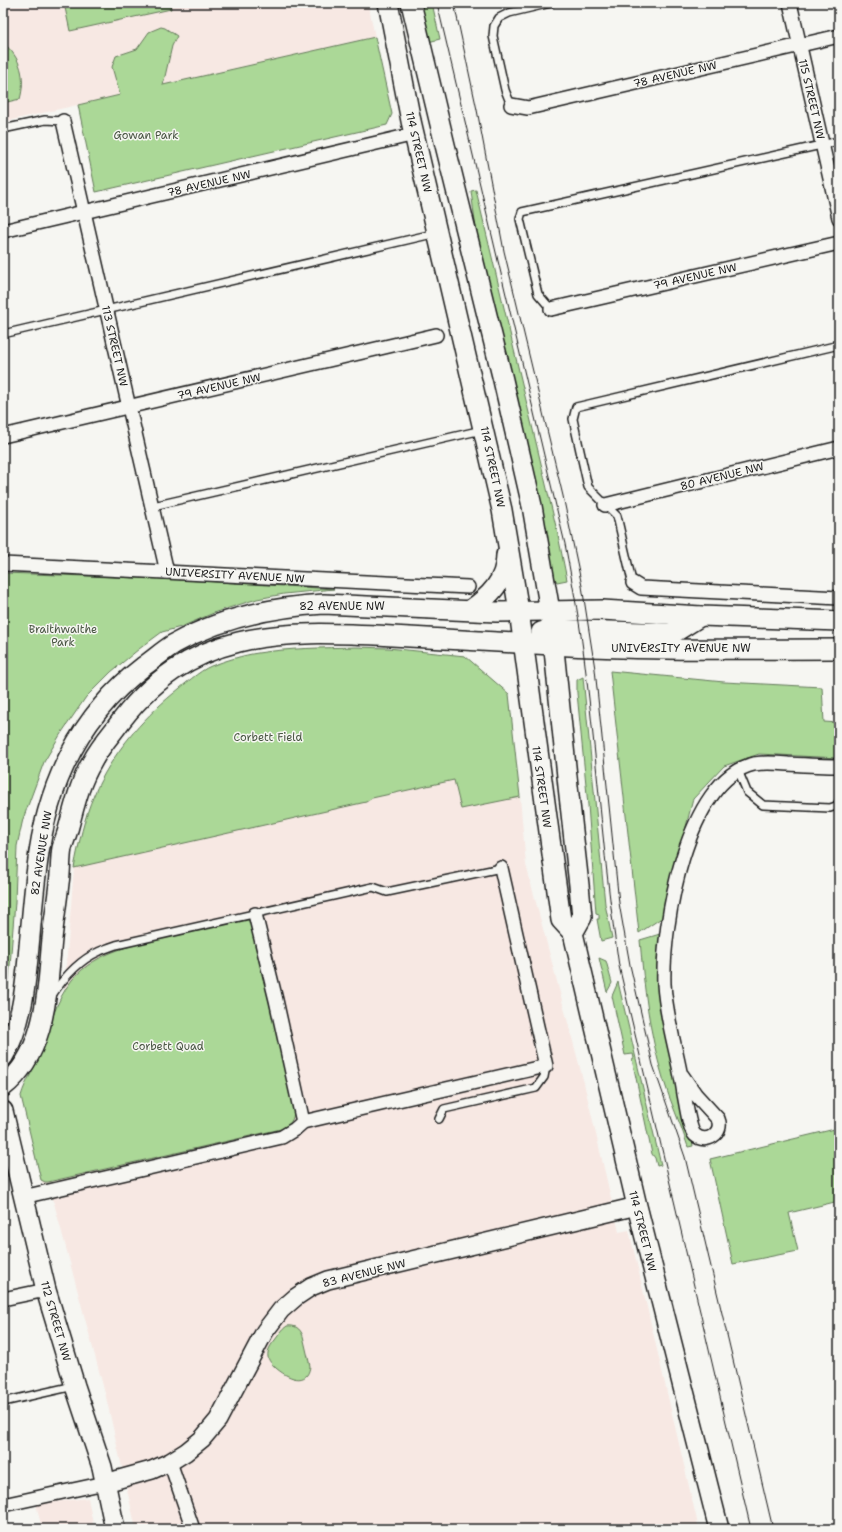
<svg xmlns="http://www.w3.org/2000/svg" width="842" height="1532" font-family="'Shantell Sans',sans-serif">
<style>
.built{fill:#f7e8e3}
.green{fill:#abd897;stroke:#647a5a}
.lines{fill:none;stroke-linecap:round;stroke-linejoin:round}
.service-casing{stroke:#1c1c1c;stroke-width:10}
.minor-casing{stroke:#1c1c1c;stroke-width:16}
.tertiary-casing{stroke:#1c1c1c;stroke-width:20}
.secondary-casing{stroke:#1c1c1c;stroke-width:22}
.service{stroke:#f6f6f2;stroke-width:7}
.minor{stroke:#f6f6f2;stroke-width:13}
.tertiary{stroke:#f6f6f2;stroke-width:17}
.secondary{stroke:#f6f6f2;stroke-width:19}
.tram{stroke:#1c1c1c;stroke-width:1}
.labels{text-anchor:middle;stroke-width:3;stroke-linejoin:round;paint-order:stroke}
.street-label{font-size:11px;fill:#1c1c1c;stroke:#f6f6f2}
.park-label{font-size:11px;fill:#475441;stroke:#f6f6f2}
</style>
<rect width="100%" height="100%" fill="#f6f6f2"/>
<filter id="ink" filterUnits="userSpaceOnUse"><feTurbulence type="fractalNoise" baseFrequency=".025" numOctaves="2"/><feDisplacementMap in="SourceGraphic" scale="8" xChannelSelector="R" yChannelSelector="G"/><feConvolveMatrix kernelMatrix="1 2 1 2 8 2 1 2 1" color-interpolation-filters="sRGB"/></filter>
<g filter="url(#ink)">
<g class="built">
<polygon points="3,3 368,3 375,37 3,122"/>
<polygon points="355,647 388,648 465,656 509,694 520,797 526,865 584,1083 619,1232 629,1230 699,1529 136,1529 106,1397 54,1203 41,1180 22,1100 23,1089 28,1081 40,1056 54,1013 64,992 74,868 78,845 86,816 94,794 114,758 148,717 188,682 209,667 256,653 311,648"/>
<polygon points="88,1498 94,1529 42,1529 36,1504"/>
</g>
<g class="green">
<polygon points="64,3 170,3 171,9 70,31"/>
<polygon points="419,3 432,3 440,39 428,42"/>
<polygon points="161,27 165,28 177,36 172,46 163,85 375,37 392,114 387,125 96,192 78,105 120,95 112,67 116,56 137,49 149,32"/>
<path d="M3,43C21,57 26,78 20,99L3,103Z"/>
<polygon points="476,190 558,535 567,580 557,582 552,573 478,244 471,191"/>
<polygon points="3,573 168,579 334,589 284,594 257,599 216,612 181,627 162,632 139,649 111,672 86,697 60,735 44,762 23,819 17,846 15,902 10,966 7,1000 3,1013"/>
<path d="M355,647L388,648L465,656L509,694L520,797L461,809L454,780L372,798L366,802L74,868C79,843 84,818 94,795C111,755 141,720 174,693C184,685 199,671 211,666C225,661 243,655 258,653C290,648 322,648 355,647Z"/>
<polygon points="610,671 724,682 822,687 824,722 839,723 839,758 759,754 724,766 693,799 663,917 639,933"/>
<polygon points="583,677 605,904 612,938 601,941 597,919 599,919 599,914 596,913 588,805 577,693 577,680"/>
<path d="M250,918L294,1110C294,1120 290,1125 281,1129L48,1182H45L41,1180L21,1096C25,1081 36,1067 41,1052C50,1027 55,1001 72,980C97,950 138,944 173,936C199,930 225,924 250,918Z"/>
<path d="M660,934L659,965L693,1146L688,1147C681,1124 670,1102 663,1078C649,1032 644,988 640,940Z"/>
<polygon points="599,958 606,961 612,983 607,992"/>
<polygon points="618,982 661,1165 657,1166 655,1158 652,1154 632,1059 634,1058 633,1054 625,1055 612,996"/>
<polygon points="839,1128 839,1201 789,1213 798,1251 733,1264 710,1159"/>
<path d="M287,1326C295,1325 300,1328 303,1336L310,1366C307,1395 269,1367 268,1357C267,1350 271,1345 275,1340C279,1335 282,1329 287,1326Z"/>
</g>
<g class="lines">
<defs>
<g id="service">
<polyline points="511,105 505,90 493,36 494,26 499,18 509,13 551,3"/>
<polyline points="3,129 45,120 63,121"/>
<polyline points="551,309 538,294 520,219 522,212 839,141"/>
<polyline points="3,334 437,233"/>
<polyline points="153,506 482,430"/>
<polyline points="633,583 631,577 617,516 588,487 573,419 576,407 839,345"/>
<polyline points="738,770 747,792 763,805 830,808 836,806 839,802"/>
<path d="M52,995C63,979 80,960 98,952C104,949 110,947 116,945L373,887L387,892L501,868"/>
<polyline points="439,1119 444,1109 536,1088 544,1077 546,1066"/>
<polyline points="3,1402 74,1386"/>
</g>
<g id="minor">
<polyline points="790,3 839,218"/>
<polyline points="511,105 528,108 839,36"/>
<polyline points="63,121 167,572"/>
<polyline points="3,231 415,134"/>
<polyline points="551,309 839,243"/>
<polyline points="3,436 436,335"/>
<polyline points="605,505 839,448"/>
<polyline points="3,564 468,587"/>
<polyline points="633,583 641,588 839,598"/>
<polyline points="255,914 276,1000 303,1122"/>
<path d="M682,1075L696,1095L718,1119C724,1133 706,1145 695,1135C689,1129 686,1103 684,1094C679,1057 666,1021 664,984C662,926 686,779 754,764C765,762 777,763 788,764C805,765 822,766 839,766"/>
<polyline points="23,1197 282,1137 295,1129 303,1122 546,1066 501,868"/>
<polyline points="3,1299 46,1290"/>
<polyline points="170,1462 193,1529"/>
<polyline points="3,1505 105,1483"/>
</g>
<polyline id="tertiary" points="105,1483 152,1470 170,1462 186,1452 202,1439 218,1420 265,1331 281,1310 296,1297 311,1287 328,1280 637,1206"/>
<g id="secondary">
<polyline points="388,3 411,121 502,510 519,611 561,920 573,933 637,1206 719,1529"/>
<polyline points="411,3 445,145 503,380 532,506 550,611 568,786 579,885 582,917 573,933"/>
<path d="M470,610C489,597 506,581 506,555"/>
<polyline points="541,632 552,629 669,633 677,631 701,616"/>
<path d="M3,1057C25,1020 26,976 30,936C32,913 34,890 37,867C46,787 79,716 144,666C154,659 164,650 174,644C220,618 272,607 324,604L496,612L602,610L701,616L839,621"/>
<path d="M3,1087C47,1053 47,990 52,939C54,920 57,902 59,883C61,871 60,859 62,848C64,841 67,834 69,826C75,804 80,782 92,762C98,750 107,739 115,729C188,627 279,630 392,636C446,639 499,642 552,645C648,651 744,649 839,649"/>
<polyline points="3,1111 46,1290 75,1386 102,1467 115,1529"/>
</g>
</defs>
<use href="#service" class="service-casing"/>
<use href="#minor" class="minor-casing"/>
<use href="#tertiary" class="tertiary-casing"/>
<use href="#secondary" class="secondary-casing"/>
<use href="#service" class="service"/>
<use href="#minor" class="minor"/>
<use href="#tertiary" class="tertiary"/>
<use href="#secondary" class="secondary"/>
<g class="tram">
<path d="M437,3L565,544C573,586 581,629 586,673C598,770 604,869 619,966L751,1529"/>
<polyline points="454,3 477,110 504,251 563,496 582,586 595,669 619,903 630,965 653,1065 685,1157 773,1529"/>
</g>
</g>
</g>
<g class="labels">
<g class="street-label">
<text transform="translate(675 74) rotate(-13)" y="4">78 AVENUE NW</text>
<text transform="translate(812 99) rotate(77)" y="4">115 STREET NW</text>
<text transform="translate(419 152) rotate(77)" y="4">114 STREET NW</text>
<text transform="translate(209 183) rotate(-13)" y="4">78 AVENUE NW</text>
<text transform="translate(695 276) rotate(-13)" y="4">79 AVENUE NW</text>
<text transform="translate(115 346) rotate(77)" y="4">113 STREET NW</text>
<text transform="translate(219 386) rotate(-13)" y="4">79 AVENUE NW</text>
<text transform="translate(493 467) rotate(78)" y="4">114 STREET NW</text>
<text transform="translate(722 476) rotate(-14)" y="4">80 AVENUE NW</text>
<text transform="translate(235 575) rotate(3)" y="4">UNIVERSITY AVENUE NW</text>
<text x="342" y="610">82 AVENUE NW</text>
<text x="681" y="652">UNIVERSITY AVENUE NW</text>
<text transform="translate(542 787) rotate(82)" y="4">114 STREET NW</text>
<text transform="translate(41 853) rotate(-81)" y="4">82 AVENUE NW</text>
<text transform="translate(643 1231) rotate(76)" y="4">114 STREET NW</text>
<text transform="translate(364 1273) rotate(-14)" y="4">83 AVENUE NW</text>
<text transform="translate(56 1321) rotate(74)" y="4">112 STREET NW</text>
</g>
<g class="park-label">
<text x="146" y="139">Gowan Park</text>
<text x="63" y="633">Braithwaithe<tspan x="63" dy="13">Park</tspan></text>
<text x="268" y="741">Corbett Field</text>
<text x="168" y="1050">Corbett Quad</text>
</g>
</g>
<rect width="842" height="1532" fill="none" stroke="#f6f6f2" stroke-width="16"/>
<rect x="8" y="8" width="826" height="1516" fill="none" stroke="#1c1c1c" stroke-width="1.5" filter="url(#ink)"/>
</svg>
